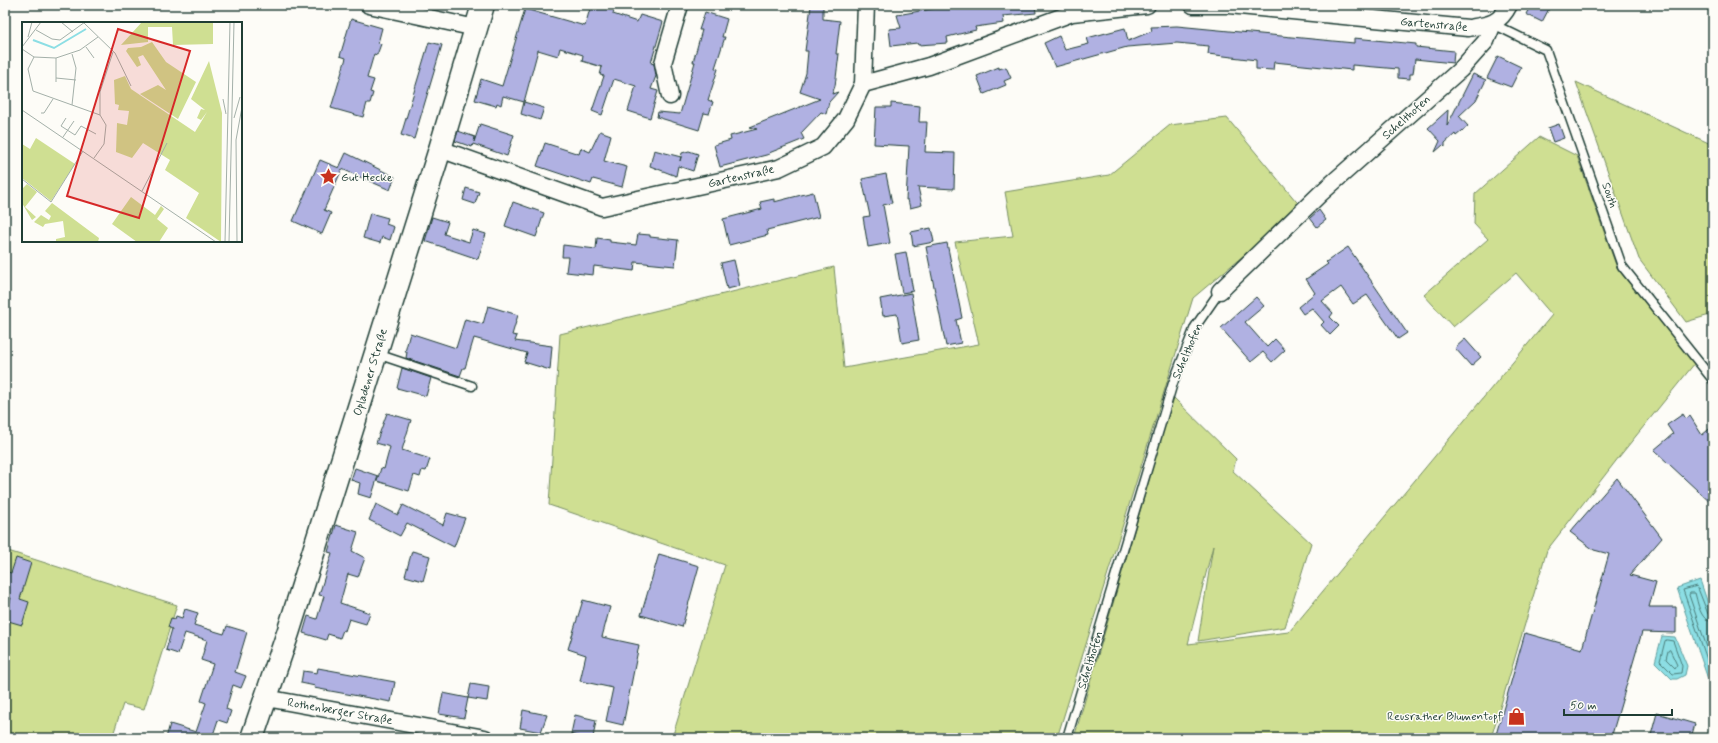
<svg xmlns="http://www.w3.org/2000/svg" width="1718" height="743" font-family="Mynerve,sans-serif">
<style>
.green{fill:#cfdf92;stroke:#778e63}
.water{fill:#8cdee4;stroke:#609e9e}
.lines{fill:none;stroke-linecap:round;stroke-linejoin:round}
.shore{stroke:#4b7d7a;stroke-width:1}
.building{fill:#b0b1e2;stroke:#1f3d34}
.lane-casing{stroke:#1f3d34;stroke-width:11}
.street-casing{stroke:#1f3d34;stroke-width:19}
.secondary-casing{stroke:#1f3d34;stroke-width:25}
.lane{stroke:#fdfcf7;stroke-width:8}
.street{stroke:#fdfcf7;stroke-width:16}
.secondary{stroke:#fdfcf7;stroke-width:22}
.labels{text-anchor:middle;stroke-width:3;stroke-linejoin:round;paint-order:stroke}
.street-label{font-size:12px;fill:#1f3d34;stroke:#fdfcf7}
.poi-label{font-size:12px;fill:#1f3d34;stroke:#fdfcf7;text-anchor:start}
.inset-river{fill:none;stroke:#8cdee4;stroke-width:2}
.inset-road{fill:none;stroke:#a4b0a9;stroke-width:1}
.view{fill:#d62828;fill-opacity:0.15;stroke:#d62828;stroke-width:2}
.inset-edge{fill:none;stroke:#1f3d34;stroke-width:2}
</style>
<rect width="100%" height="100%" fill="#fdfcf7"/>
<filter id="ink" filterUnits="userSpaceOnUse"><feTurbulence type="fractalNoise" baseFrequency=".025" numOctaves="2"/><feDisplacementMap in="SourceGraphic" scale="8" xChannelSelector="R" yChannelSelector="G"/><feConvolveMatrix kernelMatrix="1 2 1 2 8 2 1 2 1" color-interpolation-filters="sRGB"/></filter>
<g filter="url(#ink)">
<g class="green">
<polygon points="1576,82 1713,145 1713,314 1686,322 1639,259"/>
<polygon points="1227,118 1301,207 1193,298 1057,738 672,738 725,565 549,505 560,334 834,267 844,368 979,344 955,242 1013,236 1005,192 1109,175 1170,125"/>
<polygon points="1539,137 1577,156 1617,268 1695,363 1619,457 1547,550 1491,738 1074,738 1173,397 1236,459 1233,471 1311,543 1285,627 1198,641 1213,546 1188,644 1289,632 1552,315 1516,273 1453,327 1424,295 1488,239 1474,224 1475,194"/>
<polygon points="5,550 177,605 144,709 123,704 112,738 5,738"/>
</g>
<g class="water">
<polygon points="1700,580 1713,618 1713,680 1709,682 1677,588"/>
<polygon points="1662,636 1675,637 1687,666 1685,675 1677,679 1672,679 1655,662"/>
</g>
<g class="lines">
<g class="shore">
<polyline points="1713,617 1708,614 1697,586 1683,590 1713,677"/>
<path d="M1713,622C1700,621 1698,603 1695,593H1690L1689,595L1713,665"/>
<polygon points="1667,640 1673,641 1682,666 1681,673 1673,674 1660,661 1665,641"/>
<polygon points="1670,650 1677,665 1675,668 1666,659 1668,651"/>
</g>
</g>
<g class="building">
<polygon points="591,5 615,5 613,14 637,22 640,15 663,22 651,63 654,64 656,76 651,89 658,91 650,118 628,111 636,86 614,79 602,115 592,111 604,76 600,75 602,67 582,61 583,55 560,48 558,56 538,50 524,102 503,96 501,105 497,103 496,106 475,100 481,79 502,86 525,9 585,26"/>
<polygon points="954,5 954,9 979,5 1035,5 1036,13 1003,16 1004,23 975,27 976,30 947,37 948,43 918,45 917,43 891,46 889,29 901,28 897,15"/>
<polygon points="1531,5 1551,5 1542,22 1526,14"/>
<polygon points="811,6 823,6 823,19 840,21 836,54 839,54 835,86 832,94 838,92 829,102 826,114 821,112 801,133 804,139 769,153 770,154 720,167 714,145 731,140 730,136 757,129 750,127 820,99 800,92 806,73 808,51 805,51"/>
<polygon points="705,12 727,19 722,37 725,37 715,68 718,69 708,100 713,102 709,114 704,113 699,130 657,117 658,112 680,114 695,62 693,62 702,30 699,30"/>
<polygon points="351,19 382,28 378,43 381,44 377,55 374,54 367,78 374,80 370,92 373,93 370,103 367,103 363,117 331,108 346,58 340,56"/>
<polygon points="1177,26 1354,43 1354,38 1416,44 1416,47 1454,51 1453,63 1415,59 1413,74 1410,74 1410,79 1398,78 1398,69 1352,65 1352,70 1274,62 1273,70 1256,69 1256,60 1208,54 1209,46 1177,43 1127,47 1055,67 1044,43 1059,36 1065,50 1089,44 1087,38 1125,28 1128,41 1152,31 1151,27"/>
<polygon points="429,42 442,45 414,139 401,135"/>
<polygon points="1498,56 1521,67 1511,87 1487,78"/>
<polygon points="999,67 999,69 1006,67 1011,78 1004,81 1006,85 984,94 977,76"/>
<polygon points="1473,74 1486,80 1476,100 1459,116 1468,126 1456,136 1455,134 1445,143 1445,147 1443,145 1435,152 1440,141 1428,128 1448,110 1447,126"/>
<polygon points="524,102 544,108 540,120 521,114"/>
<polygon points="891,103 920,106 919,122 927,122 925,152 955,153 954,189 918,187 922,205 910,208 908,200 906,200 909,146 874,144 876,107 891,107"/>
<polygon points="480,124 514,135 507,156 473,144 472,147 455,141 458,131 475,137 474,142"/>
<polygon points="1559,124 1564,138 1553,142 1548,128"/>
<polygon points="600,131 611,135 604,161 627,167 622,187 593,179 591,184 537,166 545,143 579,154 581,148 590,152"/>
<polygon points="654,150 681,157 680,161 682,153 689,151 698,154 693,171 678,166 676,176 650,166"/>
<polygon points="346,153 395,177 390,190 342,169 324,210 331,213 322,234 293,221 320,160 339,168"/>
<polygon points="886,174 892,203 883,205 890,243 868,247 863,217 870,216 862,179"/>
<polygon points="466,188 479,192 475,204 463,200"/>
<polygon points="813,192 819,217 767,230 768,235 729,245 723,219 762,209 760,202 774,199 774,202"/>
<polygon points="513,202 544,213 536,237 505,226"/>
<polygon points="1319,210 1326,220 1317,227 1310,218"/>
<polygon points="370,213 388,218 386,224 394,227 390,240 382,237 380,243 363,238"/>
<polygon points="432,217 448,222 444,234 469,242 473,230 486,234 478,259 425,241"/>
<polygon points="931,228 934,242 913,246 911,232"/>
<polygon points="638,234 650,235 650,237 678,240 675,266 635,262 634,271 594,266 593,275 566,272 568,257 562,257 563,245 596,249 597,238 610,240 610,242 636,245"/>
<polygon points="947,243 962,318 956,320 961,343 946,346 926,247"/>
<polygon points="1348,247 1407,333 1398,339 1367,295 1353,304 1341,287 1322,301 1333,313 1330,317 1339,326 1330,335 1321,325 1324,322 1312,308 1303,314 1298,307 1315,293 1306,279 1328,264 1326,262"/>
<polygon points="906,252 913,291 902,293 895,254"/>
<polygon points="734,260 740,286 727,289 721,263"/>
<polygon points="911,293 919,340 902,343 897,314 883,316 880,299"/>
<polygon points="1256,297 1264,306 1245,322 1267,347 1275,339 1285,350 1272,362 1263,352 1251,362 1221,328"/>
<polygon points="488,306 518,315 512,335 517,336 515,341 552,346 550,370 524,362 527,353 474,338 465,368 463,368 460,376 406,358 407,352 405,352 410,333 456,348 465,319 483,324"/>
<polygon points="1465,339 1481,357 1471,366 1455,348"/>
<polygon points="402,368 431,378 426,396 397,388"/>
<polygon points="387,413 411,420 402,450 430,459 426,471 422,470 420,477 414,475 409,491 377,481 381,468 384,469 390,447 376,443"/>
<polygon points="1683,414 1686,419 1690,416 1702,435 1713,426 1713,505 1654,450 1673,434 1667,425"/>
<polygon points="355,468 378,476 371,498 358,494 360,483 351,480"/>
<polygon points="1617,478 1662,538 1630,575 1656,582 1649,607 1676,607 1676,633 1642,632 1611,738 1495,738 1525,633 1582,649 1609,554 1594,550 1570,532"/>
<polygon points="376,504 398,515 403,505 443,525 447,513 465,518 454,547 407,523 400,536 369,520"/>
<polygon points="336,525 358,532 352,551 365,558 358,577 348,574 340,603 370,613 366,624 349,619 345,631 343,630 340,638 328,634 326,640 303,633 308,616 317,619 324,596 319,595 332,553 328,552"/>
<polygon points="412,551 430,556 423,581 405,576"/>
<polygon points="659,554 699,566 682,627 641,615"/>
<polygon points="16,558 31,563 20,599 29,602 22,625 5,620 11,598 5,596 5,571 11,573"/>
<polygon points="583,600 610,607 602,637 639,645 623,725 606,721 613,688 580,681 586,655 568,649"/>
<polygon points="185,609 198,613 194,625 224,634 227,626 247,632 235,672 246,676 241,688 233,685 226,709 231,711 227,723 218,720 212,738 166,738 170,724 196,732 206,703 201,701 213,664 201,660 207,640 185,633 178,654 166,650 172,629 168,627 171,618 175,619 176,616 182,618"/>
<polygon points="318,668 395,682 391,702 314,688 315,686 301,683 303,671 317,673"/>
<polygon points="471,684 489,687 487,701 468,698 464,718 439,714 443,693 468,698"/>
<polygon points="523,710 547,715 541,732 520,728"/>
<polygon points="1657,713 1695,724 1691,738 1661,738 1651,735"/>
<polygon points="575,715 596,720 593,738 584,738 571,734"/>
</g>
<g class="lines">
<defs>
<g id="lane">
<polyline points="1493,24 1546,50 1622,266 1713,380"/>
<polyline points="377,354 472,386"/>
<polyline points="1067,738 1173,383 1195,327 1220,291"/>
</g>
<g id="street">
<polyline points="369,5 476,28"/>
<path d="M1193,5H1229L1468,28C1488,25 1499,25 1509,5"/>
<polyline points="863,84 929,66 1072,13 1147,5"/>
<polyline points="670,96 663,63 680,5"/>
<polyline points="440,149 602,207 779,168 823,147 846,119 863,84 866,5"/>
<polyline points="1220,291 1320,194 1461,69 1486,41 1493,24"/>
<polyline points="266,698 485,738"/>
</g>
<polyline id="secondary" points="252,738 288,633 440,149 483,5"/>
</defs>
<use href="#lane" class="lane-casing"/>
<use href="#street" class="street-casing"/>
<use href="#secondary" class="secondary-casing"/>
<use href="#lane" class="lane"/>
<use href="#street" class="street"/>
<use href="#secondary" class="secondary"/>
</g>
</g>
<defs>
<symbol id="sight-bare" viewBox="-9 -9 18 18"><path d="M0-6L1.8-2.2L6-1.7L2.9 1.2L3.7 5.4L0 3.3L-3.7 5.4L-2.9 1.2L-6-1.7L-1.8-2.2Z" fill="#c8321e" stroke="#fdfcf7" stroke-width="2.5" paint-order="stroke"/></symbol>
<symbol id="shop-bare" viewBox="-9 -9 18 18"><path d="M-5-2.5h2.3a2.7 3.5 0 0 1 5.4 0H5L5.5 6h-11ZM-1.5-2.5h3a1.5 2.3 0 0 0-3 0Z" fill="#c8321e" stroke="#fdfcf7" stroke-width="2.5" paint-order="stroke"/></symbol>
</defs>
<g fill-rule="evenodd">
<use href="#sight-bare" x="316" y="164" width="25" height="25"/>
<use href="#shop-bare" x="1504" y="704" width="25" height="25"/>
</g>
<g class="labels">
<g class="street-label">
<text transform="translate(1434 24) rotate(5)" y="4">Gartenstraße</text>
<text transform="translate(1406 117) rotate(-42)" y="4">Schelthofen</text>
<text transform="translate(741 176) rotate(-13)" y="4">Gartenstraße</text>
<text transform="translate(1610 195) rotate(71)" y="4">South</text>
<text transform="translate(1187 351) rotate(-67)" y="4">Schelthofen</text>
<text transform="translate(370 372) rotate(-73)" y="4">Opladener Straße</text>
<text transform="translate(1090 660) rotate(-73)" y="4">Schelthofen</text>
<text transform="translate(340 711) rotate(10)" y="4">Rothenberger Straße</text>
</g>
<g class="poi-label">
<text x="341" y="181">Gut Hecke</text>
<text x="1503" y="720" text-anchor="end">Reusrather Blumentopf</text>
</g>
</g>
<g transform="translate(22 22)">
<rect width="220" height="220" fill="#fdfcf7"/>
<path d="M120,0H191V22L151,23L150,5H126V20L99,23ZM130,20L144,40L174,60L156,97L118,72L136,63L144,68L121,33L116,35L119,43L115,45L104,29L106,26L119,25ZM187,39L200,91L199,220L164,196L177,171L143,148L148,138L121,121L110,136L94,130L95,101L105,103L107,89L96,88L97,83L93,82L92,58L103,54L109,67L173,110L185,90L179,98L175,96L179,87L183,88L169,77ZM14,116L53,142L29,179L0,156V122L8,127ZM5,162L15,170L3,185L14,195L10,198L0,181V167ZM109,175L133,193L139,184L142,187L135,197L146,206L137,220H115L90,202ZM30,181L77,216L76,220H34V217L43,215L41,199L23,202L21,205L12,200L19,193L27,198L29,194L23,189Z" fill="#cfdf92"/>
<path class="inset-river" d="M11,18L32,26L64,7"/>
<path class="inset-road" d="M39,0L51,10M62,1L93,31L109,64M14,8L30,17L38,18L63,0M6,15L10,0M0,25L19,0M64,25L72,36M0,27L12,35L34,36L58,28L76,15M12,35L6,47L11,69L78,93M34,36V60M34,56L54,58M201,77L204,92M50,83L54,46L50,32M0,88L194,220M19,91H22L31,77M44,96L39,104L53,113L59,104L74,112M212,96L218,75M41,115L52,99M72,136L82,122L84,103L78,93V70L91,30M0,157L29,180L61,129M120,169L145,121M203,220L208,0M207,220L212,0M215,220L214,118L220,85"/>
<path class="view" d="M96,7L168,29L117,196L45,174Z"/>
<rect width="220" height="220" class="inset-edge"/>
</g>
<rect width="1718" height="743" fill="none" stroke="#fdfcf7" stroke-width="20"/>
<rect x="10" y="10" width="1698" height="723" fill="none" stroke="#1f3d34" stroke-width="1.5" filter="url(#ink)"/>
<path d="M1564 709v6h108v-6" fill="none" stroke="#1f3d34" stroke-width="2"/>
<text x="1570" y="709" font-size="12" fill="#1f3d34" stroke="#fdfcf7" stroke-width="3" paint-order="stroke">50 m</text>
</svg>
